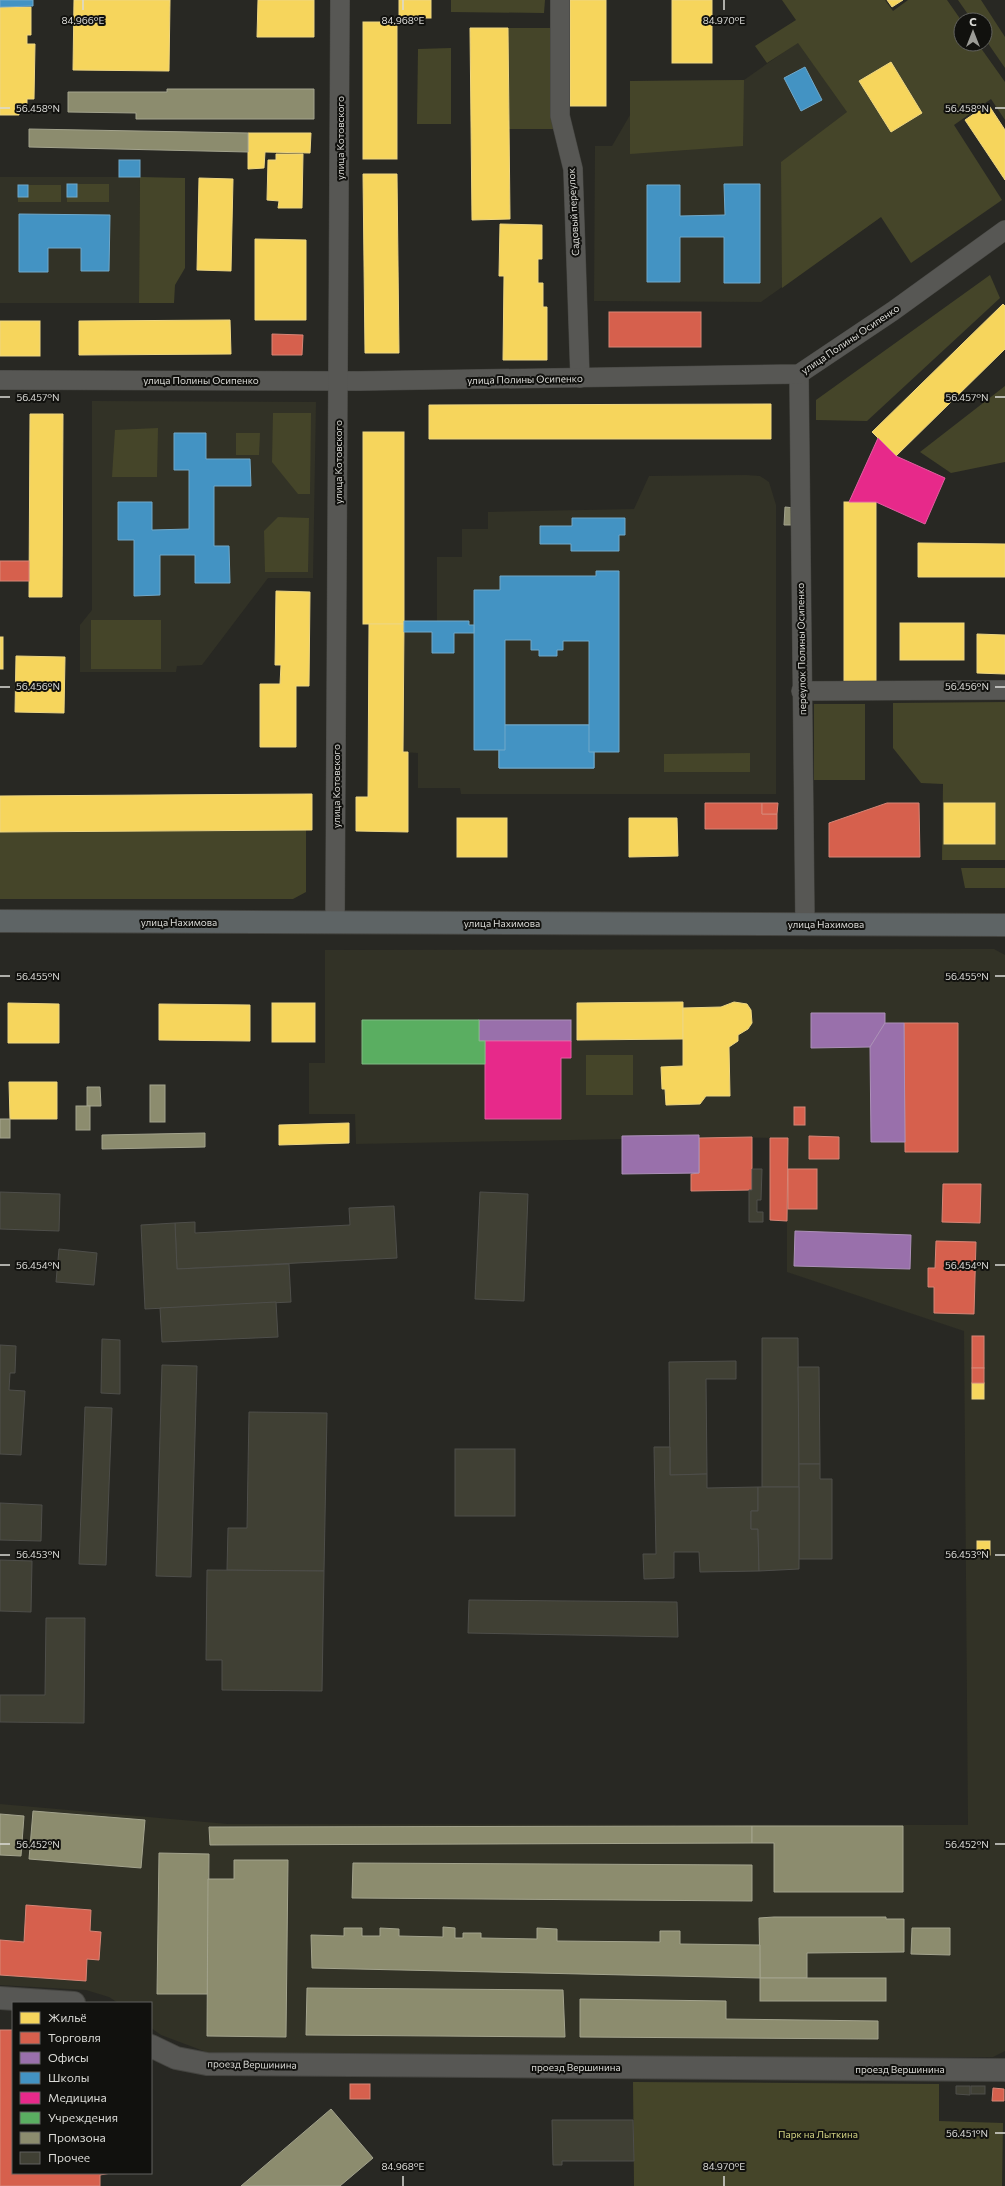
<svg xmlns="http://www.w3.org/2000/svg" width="1005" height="2186" font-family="Commissioner,sans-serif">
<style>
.built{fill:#323226}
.green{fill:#454529}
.homes{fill:#f6d55c;stroke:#eed681}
.shops{fill:#d6604d;stroke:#d78576}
.offices{fill:#9970ab;stroke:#ac90b8}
.schools{fill:#4393c3;stroke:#70a8c9;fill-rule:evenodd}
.health{fill:#e7298a;stroke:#e35ea1}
.public{fill:#5aae61;stroke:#80bb84}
.industry{fill:#8c8c6e;stroke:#a3a38d}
.building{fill:#404034;stroke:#4e4e4a}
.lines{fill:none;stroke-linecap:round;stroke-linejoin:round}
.street-casing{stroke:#454541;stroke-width:20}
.secondary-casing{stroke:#454541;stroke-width:24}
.primary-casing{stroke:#454541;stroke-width:24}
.street{stroke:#575754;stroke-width:19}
.secondary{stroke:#575754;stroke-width:22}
.primary{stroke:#5e6465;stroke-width:22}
.ticks{fill:none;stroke:#dadad6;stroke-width:1.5}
.labels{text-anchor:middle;stroke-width:4;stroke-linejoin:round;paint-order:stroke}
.street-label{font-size:10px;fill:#dadad6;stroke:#11110e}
.park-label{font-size:10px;fill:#d0d080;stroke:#11110e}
.ticks-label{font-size:10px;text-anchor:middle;fill:#dadad6;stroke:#11110e;stroke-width:4;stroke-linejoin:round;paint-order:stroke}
</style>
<rect width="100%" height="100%" fill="#282823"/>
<g class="built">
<polygon points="798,42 908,198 761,302 594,301 595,146 612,146 630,115 630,81 744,80"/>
<polygon points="0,177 140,177 139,303 0,303"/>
<polygon points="92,401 316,402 313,578 268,578 202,665 177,666 176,672 80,672 80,625 92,610"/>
<polygon points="746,475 760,476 769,482 776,505 776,794 461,794 460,788 418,788 418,753 403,752 404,621 437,621 437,557 462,557 462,529 488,529 488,512 634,509 649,476"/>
<polygon points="994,949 1005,955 1005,2051 993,2057 450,2060 217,2056 161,2035 151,2028 151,2003 118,2003 109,1997 86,1990 0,1985 0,1804 228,1824 968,1825 964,1331 787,1272 787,1138 622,1136 622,1139 356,1144 355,1114 309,1114 309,1063 325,1063 325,950"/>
</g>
<g class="green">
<polygon points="451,0 545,0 544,13 451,12"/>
<polygon points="782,0 885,0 893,11 908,0 947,0 961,20 961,44 978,44 1005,82 1005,120 991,99 954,125 1002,200 911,263 881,217 782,288 781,162 847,112 798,43 767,63 755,46 796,20"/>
<polygon points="958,0 981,0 1005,37 1005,68 985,39 985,20 972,20"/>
<polygon points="508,28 552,28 553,129 509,129"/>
<polygon points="451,48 451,124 417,124 418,49"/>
<polygon points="744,80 743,146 630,154 630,81"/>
<polygon points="140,177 185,178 185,268 175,285 174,303 139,303"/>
<rect x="67" y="184" width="42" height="18"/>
<rect x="18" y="185" width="43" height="17"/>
<polygon points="990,275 1000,298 867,421 816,420 816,400"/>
<polygon points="1005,386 1005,462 951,473 920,452"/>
<polygon points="273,413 311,413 310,494 298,494 272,462"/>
<polygon points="158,428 157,477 112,477 115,430"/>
<polygon points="236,433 260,433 259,455 236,455"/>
<polygon points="278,517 309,518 308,572 265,572 264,531"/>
<rect x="91" y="620" width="70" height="49"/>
<polygon points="1005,702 1005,860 942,860 943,784 921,783 893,748 893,703"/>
<rect x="814" y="704" width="51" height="76"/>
<polygon points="750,753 750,772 664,772 664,754"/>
<polygon points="306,830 306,892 293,899 0,899 0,832"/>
<polygon points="961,868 1005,868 1005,888 965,888"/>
<rect x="586" y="1055" width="47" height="40"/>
<polygon points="633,2082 939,2084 939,2121 1003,2123 1002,2186 634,2186"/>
</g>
<g class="homes">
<polygon points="74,0 170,0 169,71 73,70"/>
<polygon points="258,0 314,0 314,37 257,37"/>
<rect x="399" y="0" width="32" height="18"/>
<rect x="570" y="0" width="36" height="106"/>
<rect x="672" y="0" width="40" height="63"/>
<polygon points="887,0 903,0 892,7"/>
<polygon points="0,7 31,7 31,35 27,35 27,44 35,44 34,99 27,99 27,107 19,106 19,115 0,115"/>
<rect x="363" y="22" width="34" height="137"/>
<polygon points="470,28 508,28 510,219 472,220"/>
<polygon points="891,62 922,113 891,132 859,81"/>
<polygon points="988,104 1005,130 1005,180 965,120"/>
<polygon points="248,133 311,133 310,153 265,152 264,168 248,169"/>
<polygon points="276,154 303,154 302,208 278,208 279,201 267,200 268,160 276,160"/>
<polygon points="363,174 397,174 399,353 365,353"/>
<polygon points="199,178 233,179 231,271 197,270"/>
<polygon points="500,224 542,225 542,259 538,259 538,283 543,283 543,307 547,307 547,360 503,360 504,276 499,276"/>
<polygon points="255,239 306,240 306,320 255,320"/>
<polygon points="1003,304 1005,306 1005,349 896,456 872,432"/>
<polygon points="230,320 231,354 79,355 79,321"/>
<rect x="0" y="321" width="40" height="35"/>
<polygon points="771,404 771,439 429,439 429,405"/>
<polygon points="30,414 63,414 62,597 29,597"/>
<rect x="363" y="432" width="41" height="192"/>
<rect x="844" y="502" width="32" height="182"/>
<polygon points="918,543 1005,544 1005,577 918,577"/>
<polygon points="276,591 310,592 309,686 296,686 296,747 260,747 260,684 280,684 281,665 275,665"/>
<rect x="900" y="623" width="64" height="37"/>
<polygon points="369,624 404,624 403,752 408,752 408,832 356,831 356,797 368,797"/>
<polygon points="977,634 1005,635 1005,674 977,673"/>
<rect x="0" y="637" width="3" height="32"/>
<polygon points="16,656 65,657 64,713 15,712"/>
<polygon points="312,794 312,830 0,832 0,796"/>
<rect x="944" y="803" width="51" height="41"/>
<rect x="457" y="818" width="50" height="39"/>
<polygon points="629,818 677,818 678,856 629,857"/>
<polygon points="683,1002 683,1039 577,1040 577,1003"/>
<polygon points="734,1002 747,1004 751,1010 752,1023 748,1029 738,1035 738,1041 729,1047 730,1096 706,1096 700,1104 666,1105 665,1089 662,1089 661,1067 683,1066 683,1008 721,1007"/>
<polygon points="8,1003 59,1004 59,1043 8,1043"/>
<rect x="272" y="1003" width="43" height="39"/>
<polygon points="159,1004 250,1005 250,1041 159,1040"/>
<polygon points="9,1082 57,1082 57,1119 10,1119"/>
<polygon points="349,1123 349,1143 279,1145 279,1125"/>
<rect x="972" y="1383" width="12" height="16"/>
<rect x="977" y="1541" width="13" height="14"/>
</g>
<g class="shops">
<rect x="609" y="312" width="92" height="35"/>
<polygon points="272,334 303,335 302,355 272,355"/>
<rect x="0" y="561" width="29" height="20"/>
<polygon points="705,803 762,803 762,814 777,814 777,829 705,829"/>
<polygon points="762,803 778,803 777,814 762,814"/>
<polygon points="887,803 919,803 920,857 829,857 829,823"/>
<polygon points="904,1023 958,1023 958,1152 905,1152"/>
<rect x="794" y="1107" width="11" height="18"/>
<polygon points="809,1136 839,1137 839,1159 809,1159"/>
<polygon points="752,1137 752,1190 691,1191 691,1174 699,1173 699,1138"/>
<polygon points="770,1138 788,1138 787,1221 770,1220"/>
<rect x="788" y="1169" width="29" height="40"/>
<polygon points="943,1184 981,1184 980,1223 942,1222"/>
<polygon points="936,1241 976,1242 974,1314 934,1313 934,1287 928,1287 928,1268 935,1268"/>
<rect x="972" y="1336" width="12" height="32"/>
<rect x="972" y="1368" width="12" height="15"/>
<polygon points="26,1905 91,1910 90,1931 101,1932 99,1960 87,1959 86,1981 0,1975 0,1940 24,1942"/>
<polygon points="0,2030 13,2030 13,2173 111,2173 100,2175 100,2186 0,2186"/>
<rect x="350" y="2084" width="20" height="15"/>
<polygon points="993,2088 1004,2089 1004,2101 992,2101"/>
</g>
<g class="offices">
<polygon points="811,1013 885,1013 885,1023 870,1047 811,1048"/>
<rect x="479" y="1020" width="92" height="21"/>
<polygon points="885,1023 904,1023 905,1142 871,1142 870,1047"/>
<polygon points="699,1135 699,1173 622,1174 622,1136"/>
<polygon points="795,1231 911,1235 910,1269 794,1266"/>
</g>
<g class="schools">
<polygon points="0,0 33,0 33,6 0,7"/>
<polygon points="805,67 822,100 801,111 784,78"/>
<rect x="119" y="160" width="21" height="17"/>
<rect x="67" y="184" width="10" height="13"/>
<polygon points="724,184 760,184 760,283 724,283 724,237 680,237 680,282 647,282 647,185 680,185 680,216 725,215"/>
<rect x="18" y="185" width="10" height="12"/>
<polygon points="19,214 110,215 109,271 81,271 81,248 48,248 48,272 19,272"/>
<polygon points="174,433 206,433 206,459 250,459 251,486 214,486 214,546 229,546 230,583 195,583 195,555 160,555 160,595 134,596 134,540 118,540 118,502 152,502 152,530 189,529 189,470 174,470"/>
<polygon points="572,518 625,518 625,535 619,535 619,551 571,551 571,544 540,544 540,526 572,526"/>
<path d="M596,571H619V752H594V768H499V750H474V590H500V576H596ZM505,640H531V650H539V656H557V650H563V641H589V725H505Z"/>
<polygon points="404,621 469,621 469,625 474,625 474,633 454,633 454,653 432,653 432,632 404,632"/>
<polygon points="505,725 589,725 589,752 594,752 594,768 499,768 499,750 505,750"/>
</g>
<g class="health">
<polygon points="878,438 896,456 945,478 925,524 876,502 849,502"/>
<polygon points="485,1041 571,1041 571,1058 561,1058 561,1119 485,1119"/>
</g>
<polygon class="public" points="362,1020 479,1020 479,1041 485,1041 485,1064 362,1064"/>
<g class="industry">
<polygon points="167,89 314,89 314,119 136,119 136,113 68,112 68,92 167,92"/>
<polygon points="29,129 248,133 248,152 29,147"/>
<polygon points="785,507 795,508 794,525 784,525"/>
<rect x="150" y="1085" width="15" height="37"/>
<polygon points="87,1087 100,1087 101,1106 87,1106"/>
<rect x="76" y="1106" width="14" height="24"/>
<rect x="0" y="1119" width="10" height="19"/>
<polygon points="205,1133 205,1147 102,1149 102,1135"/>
<polygon points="33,1811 145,1820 141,1868 29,1859"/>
<polygon points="0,1814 24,1816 21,1856 0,1855"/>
<polygon points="752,1826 752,1843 210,1845 209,1827"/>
<polygon points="752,1826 903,1826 903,1892 774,1892 774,1843 752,1843"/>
<polygon points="159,1853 209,1854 208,1994 157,1994"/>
<polygon points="234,1860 288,1860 286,2037 207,2036 208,1879 234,1879"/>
<polygon points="353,1863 752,1865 752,1901 352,1898"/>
<polygon points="774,1917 886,1917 886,1919 904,1919 904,1952 807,1953 807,1978 760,1978 759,1918"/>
<polygon points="443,1927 455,1928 455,1938 463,1938 463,1933 481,1933 481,1938 537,1939 537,1928 557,1929 557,1941 660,1942 660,1931 680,1931 680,1944 760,1945 760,1978 312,1968 311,1935 344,1936 344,1928 362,1928 362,1936 380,1936 380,1928 399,1929 399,1936 443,1937"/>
<polygon points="912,1928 950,1928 950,1955 911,1954"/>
<rect x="760" y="1978" width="126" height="23"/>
<polygon points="307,1988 563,1990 565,2037 306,2035"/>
<polygon points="580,1999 726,2001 726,2019 878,2021 878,2039 580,2037"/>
<polygon points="331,2109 373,2158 340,2186 241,2186"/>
</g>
<g class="building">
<polygon points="752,1169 762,1169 761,1200 757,1200 757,1212 763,1212 763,1222 749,1222 749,1190 752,1190"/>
<polygon points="0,1192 60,1194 59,1231 0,1229"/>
<polygon points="480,1192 528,1194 524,1301 475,1299"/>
<polygon points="394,1206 397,1258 177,1269 175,1223 195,1222 195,1233 350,1225 349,1208"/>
<polygon points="175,1223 177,1269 289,1264 291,1302 145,1309 141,1225"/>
<polygon points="59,1249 97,1253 94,1285 56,1282"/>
<polygon points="276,1302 278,1337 162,1342 160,1308"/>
<polygon points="762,1338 798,1338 799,1487 762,1487"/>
<polygon points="102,1339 120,1340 120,1394 101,1393"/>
<polygon points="0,1345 16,1346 15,1373 10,1373 9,1390 25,1391 21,1455 0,1454"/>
<polygon points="736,1361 736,1379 706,1379 707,1474 670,1475 669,1362"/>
<polygon points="162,1365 197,1366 191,1577 156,1576"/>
<polygon points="798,1367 819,1367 820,1464 799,1464"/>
<polygon points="85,1407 112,1408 106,1565 79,1564"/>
<polygon points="249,1412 327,1413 324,1571 227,1570 228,1528 247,1528"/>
<polygon points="654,1447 670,1447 670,1475 707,1474 707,1488 758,1487 758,1511 751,1511 751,1529 758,1529 759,1571 700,1572 699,1552 674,1552 674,1578 644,1579 643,1554 656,1554"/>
<rect x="455" y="1449" width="60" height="67"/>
<polygon points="799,1464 820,1464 820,1479 832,1479 832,1559 799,1559"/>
<polygon points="758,1487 799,1487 799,1569 759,1571 758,1529 751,1529 751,1511 758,1511"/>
<polygon points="0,1503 42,1505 41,1541 0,1540"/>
<polygon points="0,1560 32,1561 31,1612 0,1611"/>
<polygon points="207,1570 324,1571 322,1691 222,1690 222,1660 206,1660"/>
<polygon points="469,1600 677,1602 678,1637 468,1633"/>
<polygon points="46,1618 85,1618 84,1723 0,1722 0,1695 45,1695"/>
<polygon points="956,2086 970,2086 970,2095 956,2094"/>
<rect x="971" y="2086" width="14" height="8"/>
<polygon points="552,2120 633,2120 634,2161 562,2161 562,2165 553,2165"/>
</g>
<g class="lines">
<defs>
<g id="street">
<polyline points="560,0 560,116 573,169 580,378"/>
<polyline points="799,374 805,924"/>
<polyline points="0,380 360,381 799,374 893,311 1005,230"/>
<polyline points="801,691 1005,690"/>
<polyline points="335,923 340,0"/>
</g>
<g id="secondary">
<polyline points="0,1998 74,2003"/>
<polyline points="151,2046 176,2058 207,2064 1005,2070"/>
</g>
<polyline id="primary" points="0,921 1005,925"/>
</defs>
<use href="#street" class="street-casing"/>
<use href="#secondary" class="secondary-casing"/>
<use href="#primary" class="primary-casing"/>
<use href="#street" class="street"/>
<use href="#secondary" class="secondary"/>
<use href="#primary" class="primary"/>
</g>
<path class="ticks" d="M83,0V10M403,0V10M724,0V10M0,108H10M995,108H1005M0,397H10M995,397H1005M0,687H10M995,687H1005M0,976H10M995,976H1005M0,1265H10M995,1265H1005M0,1555H10M995,1555H1005M0,1844H10M995,1844H1005M995,2133H1005M403,2176V2186M724,2176V2186"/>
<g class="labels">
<g class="street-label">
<text transform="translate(340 138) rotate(-90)" y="4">улица Котовского</text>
<text transform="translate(573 212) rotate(-93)" y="4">Садовый переулок</text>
<text transform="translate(850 339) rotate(-34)" y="4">улица Полины Осипенко</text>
<text transform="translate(525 379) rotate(-1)" y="4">улица Полины Осипенко</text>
<text x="201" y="384">улица Полины Осипенко</text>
<text transform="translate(338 462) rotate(-90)" y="4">улица Котовского</text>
<text transform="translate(801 649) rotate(-91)" y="4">переулок Полины Осипенко</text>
<text transform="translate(336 786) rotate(-90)" y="4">улица Котовского</text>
<text x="179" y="926">улица Нахимова</text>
<text x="502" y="927">улица Нахимова</text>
<text x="826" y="928">улица Нахимова</text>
<text transform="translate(252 2064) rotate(1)" y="4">проезд Вершинина</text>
<text x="576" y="2071">проезд Вершинина</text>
<text x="900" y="2073">проезд Вершинина</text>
</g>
<g class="park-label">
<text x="818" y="2138">Парк на Лыткина</text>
</g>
</g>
<g class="ticks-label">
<text x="83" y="24">84.966°E</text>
<text x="403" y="24">84.968°E</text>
<text x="724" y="24">84.970°E</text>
<text x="38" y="112">56.458°N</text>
<text x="967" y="112">56.458°N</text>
<text x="38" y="401">56.457°N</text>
<text x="967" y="401">56.457°N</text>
<text x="38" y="690">56.456°N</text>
<text x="967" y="690">56.456°N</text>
<text x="38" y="980">56.455°N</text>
<text x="967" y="980">56.455°N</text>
<text x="38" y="1269">56.454°N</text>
<text x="967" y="1269">56.454°N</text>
<text x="38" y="1558">56.453°N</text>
<text x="967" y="1558">56.453°N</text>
<text x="38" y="1848">56.452°N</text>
<text x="967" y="1848">56.452°N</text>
<text x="967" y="2137">56.451°N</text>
<text x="403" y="2170">84.968°E</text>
<text x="724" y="2170">84.970°E</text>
</g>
<rect x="12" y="2002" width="140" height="172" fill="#11110e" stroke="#61615e"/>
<rect x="20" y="2012" width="20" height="12" fill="#f6d55c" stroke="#61615e"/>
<text x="48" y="2022" font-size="12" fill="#dadad6">Жильё</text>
<rect x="20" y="2032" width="20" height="12" fill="#d6604d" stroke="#61615e"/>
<text x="48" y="2042" font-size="12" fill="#dadad6">Торговля</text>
<rect x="20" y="2052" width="20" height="12" fill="#9970ab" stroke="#61615e"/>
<text x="48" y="2062" font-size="12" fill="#dadad6">Офисы</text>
<rect x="20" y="2072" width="20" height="12" fill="#4393c3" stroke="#61615e"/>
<text x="48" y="2082" font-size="12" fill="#dadad6">Школы</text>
<rect x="20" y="2092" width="20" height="12" fill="#e7298a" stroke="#61615e"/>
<text x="48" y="2102" font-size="12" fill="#dadad6">Медицина</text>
<rect x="20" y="2112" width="20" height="12" fill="#5aae61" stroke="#61615e"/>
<text x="48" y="2122" font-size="12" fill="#dadad6">Учреждения</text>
<rect x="20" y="2132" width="20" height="12" fill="#8c8c6e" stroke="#61615e"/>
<text x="48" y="2142" font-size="12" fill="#dadad6">Промзона</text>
<rect x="20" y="2152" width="20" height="12" fill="#404034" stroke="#61615e"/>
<text x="48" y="2162" font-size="12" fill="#dadad6">Прочее</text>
<g transform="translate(973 32)"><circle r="19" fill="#11110e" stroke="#61615e"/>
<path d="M0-3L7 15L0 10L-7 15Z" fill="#9c9c97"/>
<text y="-6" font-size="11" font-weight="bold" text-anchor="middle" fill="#dadad6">С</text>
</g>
</svg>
